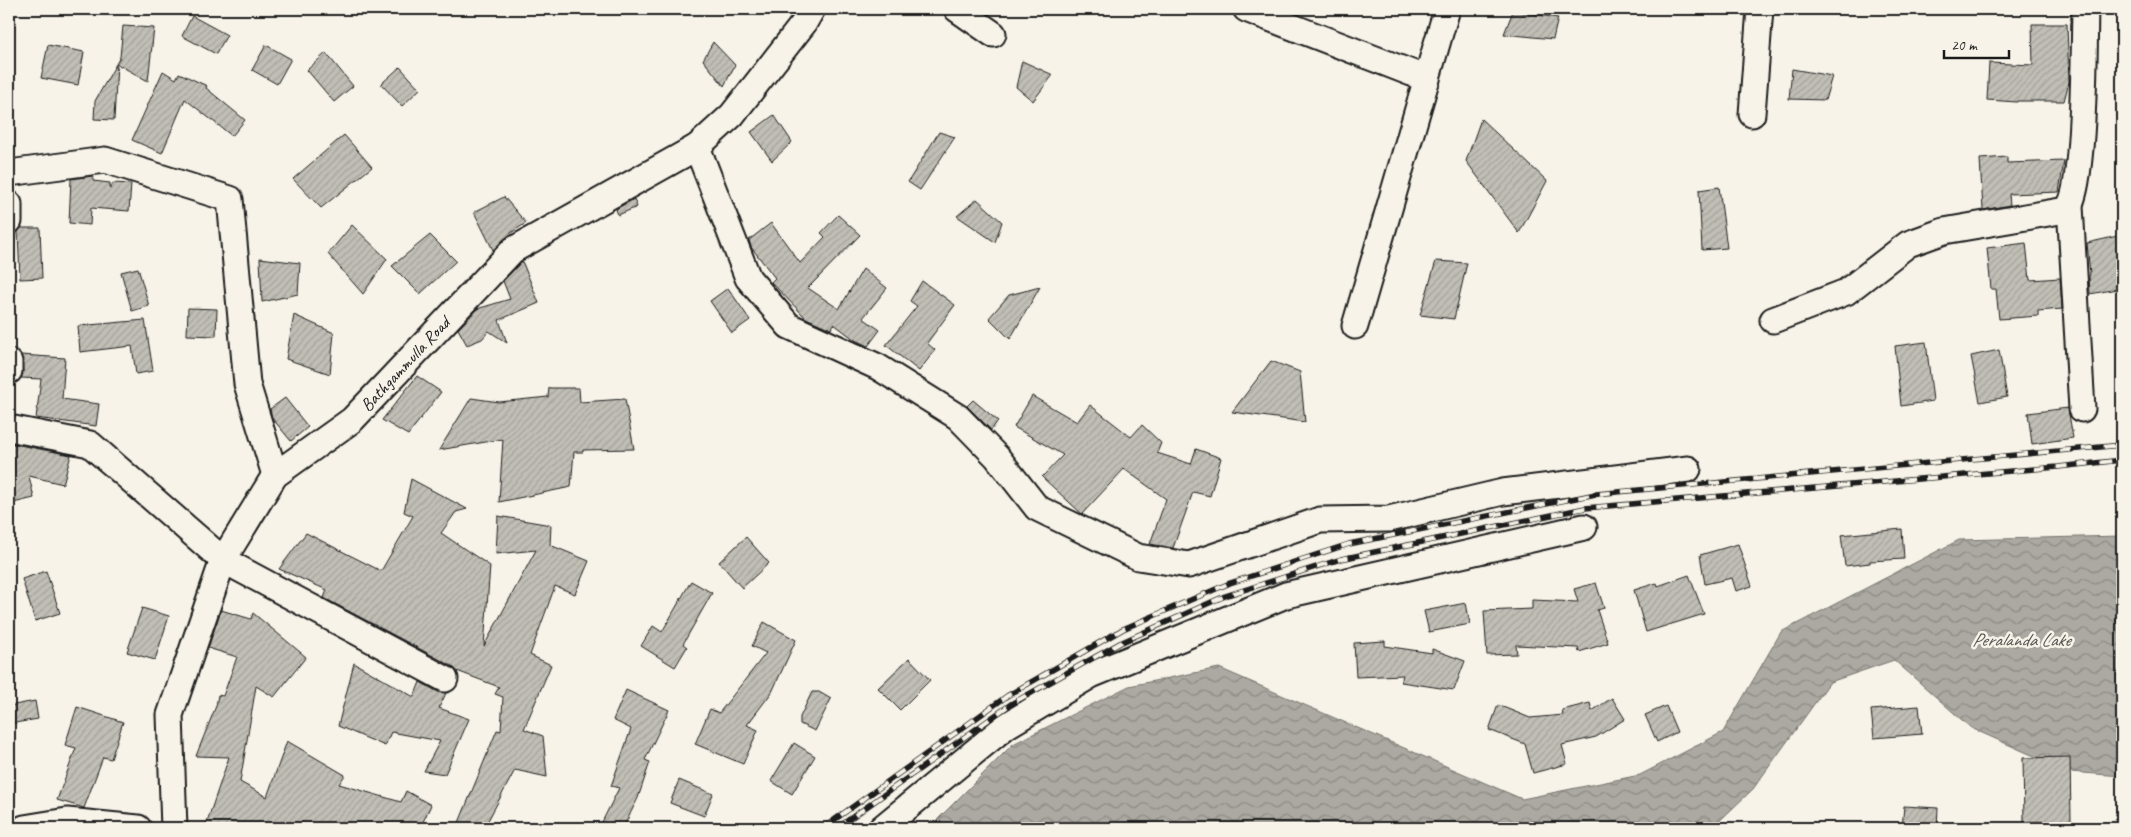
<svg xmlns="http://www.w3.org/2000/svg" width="2131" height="837" font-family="Caveat,sans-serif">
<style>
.water{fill:url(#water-waves);stroke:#72716c}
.building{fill:url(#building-hatch);stroke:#1c1c1c}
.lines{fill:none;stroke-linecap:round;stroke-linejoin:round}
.street-casing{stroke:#1c1c1c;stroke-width:29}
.street{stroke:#f7f3e8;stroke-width:25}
.rail-casing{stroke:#1c1c1c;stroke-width:5.5}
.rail{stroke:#f7f3e8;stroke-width:4;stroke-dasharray:11;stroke-linecap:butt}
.labels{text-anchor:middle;stroke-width:5;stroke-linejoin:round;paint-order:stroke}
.street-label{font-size:18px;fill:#1c1c1c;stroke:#f7f3e8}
.water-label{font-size:19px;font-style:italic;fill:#565452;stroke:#f7f3e8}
</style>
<defs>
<pattern id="water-waves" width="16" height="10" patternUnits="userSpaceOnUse" patternTransform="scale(1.25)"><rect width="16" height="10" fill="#aca9a2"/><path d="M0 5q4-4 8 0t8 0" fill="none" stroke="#8b8983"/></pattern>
<pattern id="building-hatch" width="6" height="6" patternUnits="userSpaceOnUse" patternTransform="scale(1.25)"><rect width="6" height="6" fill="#c0beb5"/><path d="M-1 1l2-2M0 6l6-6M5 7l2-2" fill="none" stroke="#a4a39b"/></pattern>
</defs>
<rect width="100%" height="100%" fill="#f7f3e8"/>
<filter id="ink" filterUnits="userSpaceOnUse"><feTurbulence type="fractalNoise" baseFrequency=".02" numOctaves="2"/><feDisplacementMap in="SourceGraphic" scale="10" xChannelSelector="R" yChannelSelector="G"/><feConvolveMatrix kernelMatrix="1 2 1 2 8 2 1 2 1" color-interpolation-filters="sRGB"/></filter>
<g filter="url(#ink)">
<polygon class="water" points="2122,536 2122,776 2070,772 1971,728 1894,660 1830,682 1753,789 1712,828 1361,828 1357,826 1351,828 929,828 1013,744 1129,686 1219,668 1522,799 1640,775 1723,732 1781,632 1959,540"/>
<g class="building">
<polygon points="1513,11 1558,18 1553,39 1504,34"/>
<polygon points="192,16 227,35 216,54 182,36"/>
<polygon points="2032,24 2067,24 2069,82 2064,101 2017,101 2017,102 1987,100 1989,63 2033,65"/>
<polygon points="123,26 154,28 148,81 117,64 114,120 94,119 95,101 120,57"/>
<polygon points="713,42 735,65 724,86 703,60"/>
<polygon points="48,45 84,52 78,85 41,78"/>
<polygon points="266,45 291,59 277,84 252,70"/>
<polygon points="326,53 353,86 334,102 307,70"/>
<polygon points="1022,61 1053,75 1033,101 1016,87"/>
<polygon points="400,67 420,89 402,106 381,84"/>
<polygon points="1792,69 1832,76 1825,100 1789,99"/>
<polygon points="163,71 176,79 179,73 207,86 206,88 245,120 232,136 185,99 162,153 132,140"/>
<polygon points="774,115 792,142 772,161 751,132"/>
<polygon points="1481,119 1547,181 1519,233 1466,161"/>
<polygon points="939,132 955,137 920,190 908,182"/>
<polygon points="344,135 372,167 321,208 293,179"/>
<polygon points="2007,157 2007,163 2064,161 2059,192 2009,194 2010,205 1983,210 1980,159"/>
<polygon points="93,176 93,181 110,183 110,189 113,183 131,184 129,211 91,208 90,225 69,223 71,179"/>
<polygon points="1719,187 1727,248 1702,250 1699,190"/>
<polygon points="504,197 526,223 511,233 493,250 474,212"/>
<polygon points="634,199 637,207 618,215 616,209"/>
<polygon points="977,199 1002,222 995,242 957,216"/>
<polygon points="838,215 860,235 808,288 839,309 863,269 887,288 863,318 880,330 868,346 855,340 834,324 831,329 806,318 771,282 775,278 751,247 749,240 771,223 800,263 825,237 821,233"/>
<polygon points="352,225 387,259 363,294 328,254"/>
<polygon points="21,228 40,228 42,278 20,279 18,231"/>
<polygon points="430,235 456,261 420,294 392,266"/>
<polygon points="2122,235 2122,288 2090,294 2089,276 2090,275 2087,243"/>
<polygon points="2026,243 2030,280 2060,278 2062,309 2038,311 2038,316 1999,319 1996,289 1991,289 1987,248"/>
<polygon points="260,258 300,263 298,294 262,302"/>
<polygon points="522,261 539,303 499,320 507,343 489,331 482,339 467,345 458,329 477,309 510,299 503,281"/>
<polygon points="1436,261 1467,263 1454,319 1420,315"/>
<polygon points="138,268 149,306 132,311 121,272"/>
<polygon points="922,281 955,305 927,343 935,350 919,371 886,345 917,306 910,301"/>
<polygon points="1040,287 1010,339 989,318 1009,295"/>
<polygon points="728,288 750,320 732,333 710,301"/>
<polygon points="188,308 217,309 216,336 187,335"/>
<polygon points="294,315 334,333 330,374 286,359"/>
<polygon points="145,320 153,371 136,374 132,346 80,352 78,326"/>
<polygon points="1926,342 1933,401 1901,406 1895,346"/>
<polygon points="1999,350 2007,397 1980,402 1971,356"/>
<polygon points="21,355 65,358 62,399 99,404 96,426 36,418 41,379 21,378 23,371"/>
<polygon points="1271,361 1300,372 1305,422 1232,412"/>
<polygon points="417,376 441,392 408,435 382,420"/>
<polygon points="549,388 579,388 580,402 625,399 634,449 583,450 583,452 574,452 571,487 499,502 503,439 439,450 471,398 499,402 548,397"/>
<polygon points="1032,396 1077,422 1090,405 1131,437 1142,425 1161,443 1157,453 1191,464 1196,449 1221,458 1210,496 1193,492 1173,548 1150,544 1166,499 1124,469 1082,514 1042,477 1063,455 1014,427"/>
<polygon points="285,398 308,427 291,441 272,418 270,409"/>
<polygon points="973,400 998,421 991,430 967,406"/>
<polygon points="2068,408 2073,438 2032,444 2028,413"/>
<polygon points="9,443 71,455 63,484 29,476 34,498 9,504"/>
<polygon points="411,479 467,509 456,512 441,533 490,566 484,646 536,550 496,554 498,516 551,525 550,545 589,561 575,594 555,586 530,655 551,665 524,729 543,736 547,777 515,770 484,828 458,825 497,730 501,731 503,697 495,694 499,687 457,671 452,666 324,598 327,590 279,569 306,533 381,571 413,516 404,512"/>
<polygon points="1902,529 1904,559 1870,561 1870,563 1845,566 1841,535"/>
<polygon points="746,537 769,563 742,588 719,562"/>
<polygon points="1738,544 1752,586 1736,591 1732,578 1705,584 1700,555"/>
<polygon points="46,571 60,613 35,621 22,579"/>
<polygon points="1689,575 1704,614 1646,632 1634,590 1657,583 1658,586"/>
<polygon points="691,581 712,593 683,644 687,647 675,667 641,646 653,626 662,632"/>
<polygon points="1596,583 1604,608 1597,610 1608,643 1579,652 1578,648 1516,645 1517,654 1487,655 1484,611 1532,609 1532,600 1578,602 1574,589"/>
<polygon points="1466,603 1470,624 1429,632 1424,611"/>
<polygon points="142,608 169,616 155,660 127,652"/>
<polygon points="221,610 251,619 253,613 306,657 274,697 256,686 240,782 267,797 287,741 345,775 339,784 401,802 406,791 431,805 420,828 205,828 229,757 196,756 216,706 218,695 223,696 237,657 208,648"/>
<polygon points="764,622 796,640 772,692 747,725 758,730 743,764 695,744 710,709 719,713 766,653 752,646"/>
<polygon points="1385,641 1385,646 1432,653 1432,649 1465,661 1454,690 1401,682 1403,675 1356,677 1354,643"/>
<polygon points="909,658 930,680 900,710 878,688"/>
<polygon points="354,663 414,697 420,682 438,692 446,693 439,708 469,719 445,774 424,771 440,741 391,732 385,746 338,726"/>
<polygon points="626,690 669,710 645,760 650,762 638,798 623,828 599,828 619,788 611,786 631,729 613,720"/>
<polygon points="812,692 819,692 831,699 815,731 800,724 800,717"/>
<polygon points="1612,698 1625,719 1596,737 1562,745 1567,764 1533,773 1525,744 1489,730 1498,705 1530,718 1563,715 1562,710 1590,703 1592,711"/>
<polygon points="35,701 38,719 9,724 9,706"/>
<polygon points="1666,706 1677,732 1657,742 1645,715"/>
<polygon points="1919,706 1922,734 1874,738 1871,710"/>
<polygon points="77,707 123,722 111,759 103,757 84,808 57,800 76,748 65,745"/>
<polygon points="794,743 815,756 792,794 771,781"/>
<polygon points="2070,757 2071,821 2024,822 2023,758"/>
<polygon points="679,780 713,794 704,816 670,803"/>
<polygon points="1904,806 1938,808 1937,828 1902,828"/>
</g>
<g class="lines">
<defs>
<g id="street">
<polyline points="957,9 993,34"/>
<polyline points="1246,9 1427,79"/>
<polyline points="1752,114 1760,9"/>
<polyline points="697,147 748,278 789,326 878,367 958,417 997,457 1037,508 1138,557 1189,565 1320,520 1389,519 1503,492 1688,469"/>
<polyline points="9,173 105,160 230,199 247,384 275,475"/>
<polyline points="9,204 9,221"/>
<polyline points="2070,206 2082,409"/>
<path d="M1773,320L1846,292L1908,244L1944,231L2066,210C2085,193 2084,41 2085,9"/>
<polyline points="1355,326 1447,9"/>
<polyline points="9,362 9,371"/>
<polyline points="9,428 90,444 223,560 445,679"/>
<polyline points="24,828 67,821 138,828"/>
<polyline points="174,828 170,715 223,560 275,475 352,420 513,250 697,147 732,115 804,23 812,9"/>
<polyline points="882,828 1006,726 1091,675 1286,595 1584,527"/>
</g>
</defs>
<use href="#street" class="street-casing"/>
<use href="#street" class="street"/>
<defs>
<g id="rail">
<polyline points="823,828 1007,696 1123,629 1230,583 1349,544 1596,494 2122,445"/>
<polyline points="837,828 1011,704 1120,643 1225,596 1341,559 1585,508 2058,467 2122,460"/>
</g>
</defs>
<use href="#rail" class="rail-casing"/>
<use href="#rail" class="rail"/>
</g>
</g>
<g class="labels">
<g class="street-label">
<text transform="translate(405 364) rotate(-47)" y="6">Bathgammulla Road</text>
</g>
<g class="water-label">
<text x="2021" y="646">Peralanda Lake</text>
</g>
</g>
<rect width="2131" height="837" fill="none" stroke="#f7f3e8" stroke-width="30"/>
<rect x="15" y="15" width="2101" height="807" fill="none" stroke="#1c1c1c" stroke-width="2" filter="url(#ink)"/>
<path d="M1944 50v8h65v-8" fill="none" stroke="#1c1c1c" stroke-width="2.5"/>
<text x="1951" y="50" font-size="15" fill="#1c1c1c" stroke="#f7f3e8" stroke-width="4" paint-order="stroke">20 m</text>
</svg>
